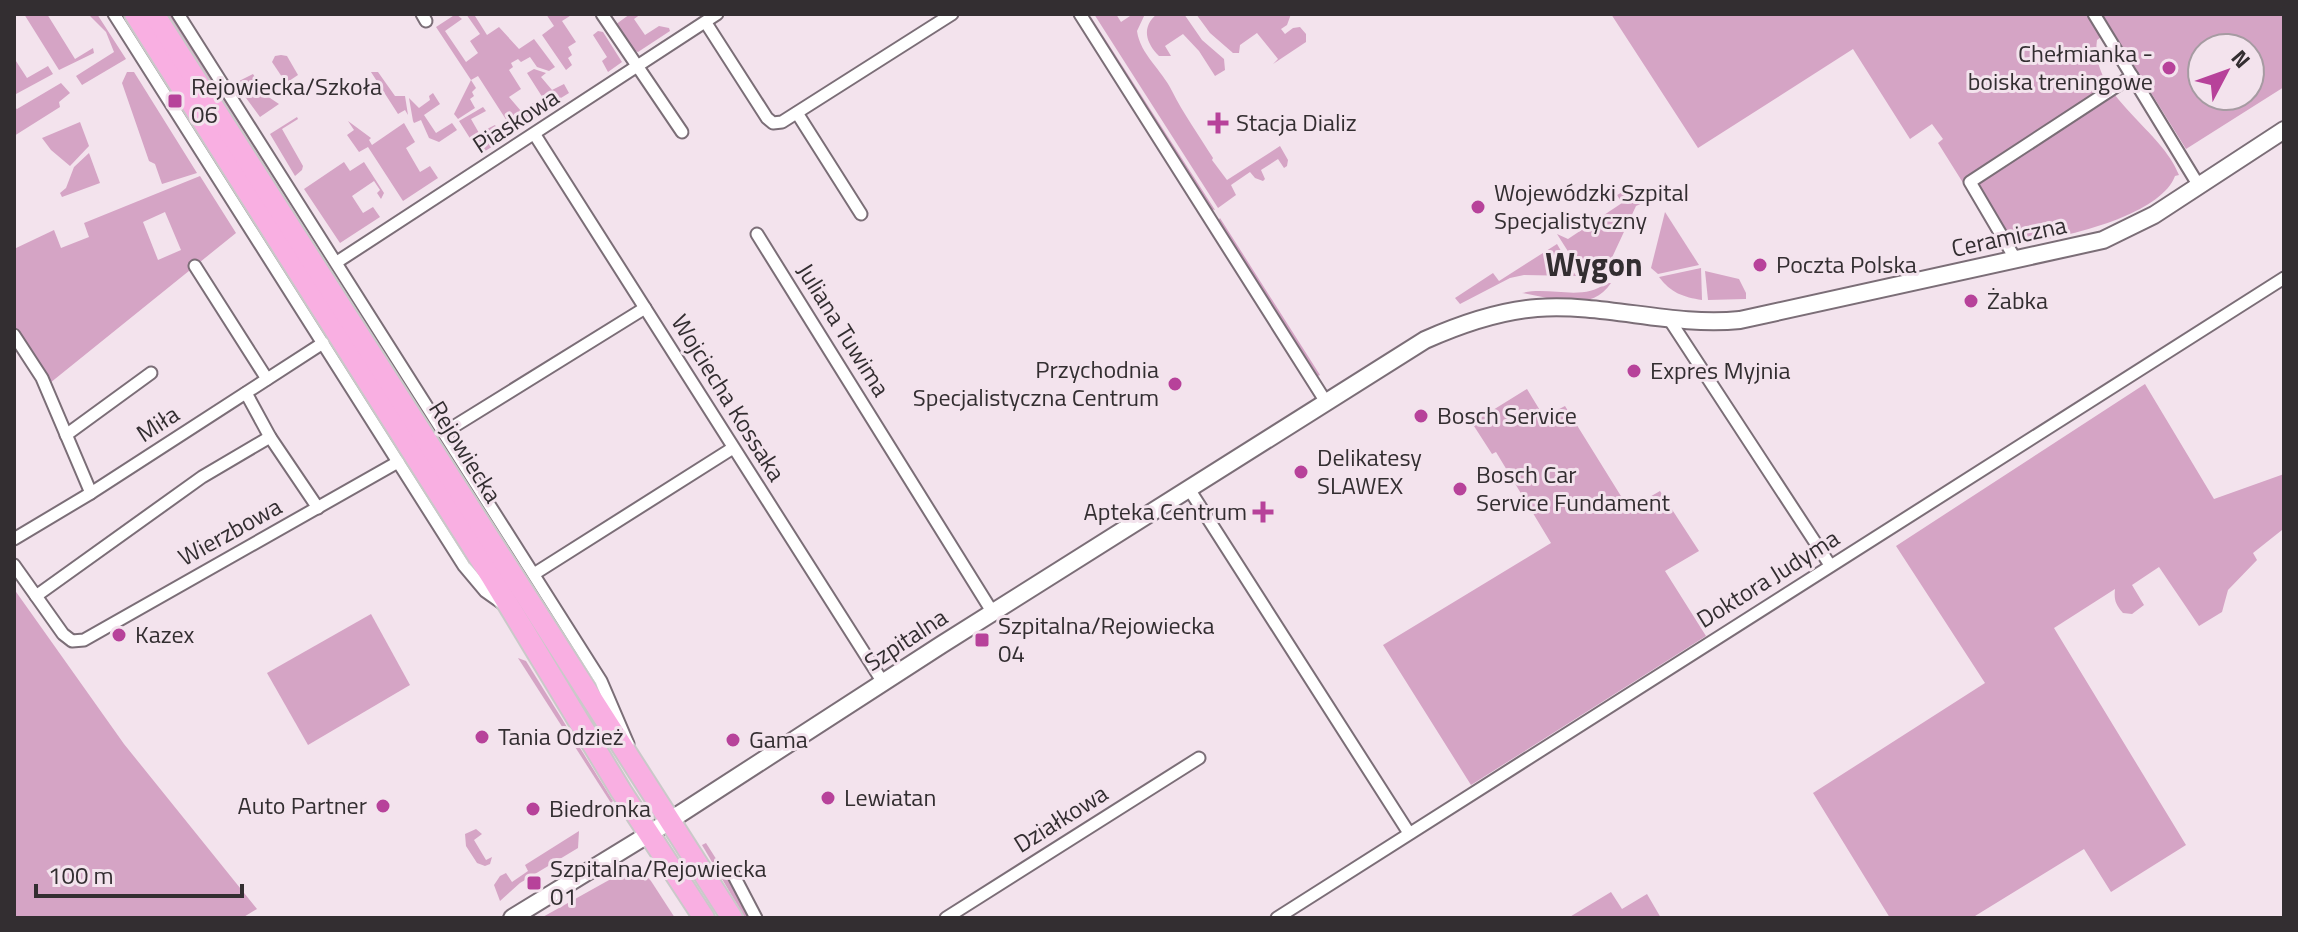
<svg xmlns="http://www.w3.org/2000/svg" width="2298" height="932" font-family="'Titillium Web',sans-serif">
<style>
.green{fill:#d5a4c5;fill-rule:evenodd}
.lines{fill:none;stroke-linecap:round;stroke-linejoin:round}
.street-casing{stroke:#7b6e77;stroke-width:15}
.secondary-casing{stroke:#7b6e77;stroke-width:20}
.highway-casing{stroke:#cac9c9;stroke-width:24}
.street{stroke:#fff;stroke-width:11}
.secondary{stroke:#fff;stroke-width:16}
.highway{stroke:#f9afe2;stroke-width:20}
.poi-dot{fill:#b7429a;stroke:#f3e3ed;stroke-width:3}
.labels{text-anchor:middle;stroke-width:6;stroke-linejoin:round;paint-order:stroke}
.poi-label{font-size:24px;fill:#332e31;stroke:#f3e3ed;text-anchor:start}
.street-label{font-size:24px;fill:#332e31;stroke:#f3e3ed}
.district-label{font-size:32px;font-weight:bold;fill:#332e31;stroke:#f3e3ed}
</style>
<rect width="100%" height="100%" fill="#f3e3ed"/>
<g class="green">
<polygon points="24,14 47,14 75,59 93,48 94,53 59,70"/>
<polygon points="88,14 97,14 126,59 82,85 76,76 114,52 106,32"/>
<polygon points="163,14 172,14 552,611 550,612 525,584"/>
<polygon points="456,14 462,19 445,31 466,62 478,53 470,41 480,34 466,14 477,14 475,16 487,35 499,27 519,49 534,39 555,67 549,71 537,67 530,57 521,62 518,59 511,63 513,67 509,70 521,89 509,97 521,111 535,102 543,114 514,132 478,76 471,80 476,88 472,92 474,96 470,99 475,108 458,119 454,114 471,80 436,27"/>
<polygon points="546,14 573,14 562,21 576,42 568,47 572,55 568,58 572,65 566,70 542,35 554,26"/>
<polygon points="630,14 641,14 634,19 645,35 659,26 669,28 670,31 638,52 630,49 615,25"/>
<path d="M1094,14H1116L1121,22L1133,14H1145L1137,31C1140,54 1162,70 1172,91C1183,113 1198,134 1213,158L1212,160L1227,180L1280,146L1288,160L1287,166L1284,168L1278,159L1261,170L1265,179L1263,181L1255,178L1250,172L1231,185L1236,195L1218,208Z"/>
<path d="M1157,14H1184L1202,40L1224,59L1225,70L1215,76L1199,51L1183,34L1165,46L1171,56H1159C1146,43 1141,27 1157,14Z"/>
<polygon points="1196,14 1291,14 1287,25 1281,29 1285,34 1293,28 1300,27 1306,34 1306,42 1273,64 1278,59 1257,33 1240,45 1239,53 1233,53 1210,33"/>
<path d="M1611,14H2091L2104,35L2097,40C2089,95 2161,128 2179,175L2175,176C2162,211 2087,231 2052,238C2039,241 2027,246 2016,239L2002,245L1938,143L1943,139L1932,124L1910,139L1853,49L1698,148Z"/>
<path d="M2102,14H2284V87L2186,149ZM2250,48V96H2202V48Z"/>
<polygon points="1089,17 1091,17 1215,210 1211,209"/>
<polygon points="598,31 603,32 622,62 608,72 602,61 607,57 593,35"/>
<polygon points="281,55 287,56 298,75 286,83 272,62 275,56"/>
<polygon points="14,58 27,78 48,66 53,74 16,94 14,93"/>
<polygon points="534,69 546,73 541,77 552,90 564,84 569,93 548,106 527,73"/>
<polygon points="127,72 134,72 197,173 162,184 155,164 149,161 122,83"/>
<polygon points="371,72 378,72 395,96 405,96 408,115 405,110 398,114"/>
<polygon points="253,74 267,96 279,104 260,117 235,83"/>
<polygon points="61,83 70,93 59,102 60,107 14,136 14,107 17,109"/>
<polygon points="433,93 440,104 424,115 436,133 452,123 457,130 439,142 429,138 421,120 414,123 413,121 409,98 419,108 430,100 429,96"/>
<polygon points="483,107 486,111 471,119 479,133 495,125 498,130 501,128 507,138 480,154 459,121"/>
<polygon points="185,115 207,140 484,582 465,561 183,117"/>
<polygon points="297,117 298,119 282,129 303,166 302,170 295,176 270,134"/>
<polygon points="348,121 371,138 369,140 372,145 404,123 415,142 406,148 420,172 430,166 438,178 403,201 368,147 359,152 347,135 354,130"/>
<polygon points="80,122 89,146 70,166 51,150 42,138"/>
<polygon points="89,153 100,183 62,197 60,193 66,188 74,167"/>
<polygon points="344,162 350,171 364,162 384,193 381,199 377,193 380,190 374,181 352,196 363,213 373,207 380,217 340,243 304,189"/>
<path d="M200,176L236,233L50,383L14,326V249L54,230L61,248L89,237L84,223ZM165,212L181,250L158,260L143,222Z"/>
<polygon points="1630,188 1641,191 1647,201 1636,206 1609,264 1600,265 1583,275 1557,234 1568,239 1622,203 1617,195"/>
<polygon points="1665,212 1699,265 1658,274 1651,268"/>
<polygon points="1220,218 1320,375 1318,376 1218,221"/>
<polygon points="1557,244 1576,276 1524,275 1510,278 1460,304 1455,298 1493,273 1499,281"/>
<path d="M1701,268L1702,300C1683,297 1671,293 1659,277Z"/>
<polygon points="1705,271 1739,279 1746,293 1746,299 1708,300"/>
<path d="M1606,283H1611C1590,314 1553,298 1522,293C1550,286 1583,302 1606,283Z"/>
<path d="M2145,384L2214,499L2284,474V532L2282,530L2253,553L2257,560L2228,590L2222,612L2199,626L2159,567L2132,585L2144,605L2132,614L2123,613C2115,604 2114,599 2115,589L2054,628L2186,845L2111,892L2084,849L1975,916L1976,918H1890L1813,793L1985,683L1896,546Z"/>
<polygon points="1527,389 1544,417 1565,406 1629,509 1660,491 1699,551 1665,571 1706,636 1471,785 1383,645 1551,543 1496,452 1492,454 1472,423"/>
<polygon points="14,589 124,744 257,909 242,918 14,918"/>
<polygon points="371,614 410,685 308,745 267,673"/>
<polygon points="518,658 526,661 613,801 611,803"/>
<polygon points="476,829 482,834 474,840 486,860 492,857 490,864 485,866 477,863 466,846 465,834"/>
<polygon points="579,831 578,848 520,883 500,901 494,885 500,876 506,873 512,882 528,871 525,865"/>
<polygon points="706,843 741,898 751,918 745,918 702,845"/>
<polygon points="636,865 651,881 675,918 541,918"/>
<polygon points="1611,892 1622,909 1647,894 1661,918 1568,918"/>
</g>
<g class="lines">
<defs>
<g id="street">
<polyline points="114,14 464,566 485,591 502,603"/>
<polyline points="178,14 601,681 628,744"/>
<polyline points="422,14 426,21"/>
<polyline points="602,14 682,132"/>
<polyline points="1080,14 1326,402"/>
<polyline points="2094,14 2199,186"/>
<polyline points="706,23 767,118 773,123 782,122 952,14"/>
<polyline points="797,113 861,214"/>
<polyline points="535,135 884,684"/>
<polyline points="757,234 993,613"/>
<polyline points="2016,260 1970,182 2132,76"/>
<polyline points="337,262 717,14"/>
<polyline points="195,266 267,379"/>
<polyline points="1669,319 1830,565"/>
<polyline points="14,335 42,378 91,493"/>
<polyline points="246,393 270,437 318,508"/>
<polyline points="445,432 645,308"/>
<polyline points="66,435 151,373"/>
<polyline points="1189,489 1409,833"/>
<polyline points="14,539 91,493 323,343"/>
<polyline points="14,565 63,634 72,641 84,640 398,462"/>
<polyline points="534,574 733,448"/>
<polyline points="36,596 202,477 270,437"/>
<polyline points="733,874 756,918"/>
<polyline points="946,918 1199,758"/>
<polyline points="1277,918 2284,278"/>
</g>
<path id="secondary" d="M512,918L649,834L941,645L1425,340C1461,324 1498,311 1537,308C1605,303 1672,327 1740,320L2103,240L2154,215L2284,130"/>
<g id="highway">
<polyline points="135,14 491,576 621,791 704,918"/>
<polyline points="154,14 732,918"/>
</g>
</defs>
<use href="#street" class="street-casing"/>
<use href="#secondary" class="secondary-casing"/>
<use href="#highway" class="highway-casing"/>
<use href="#street" class="street"/>
<use href="#secondary" class="secondary"/>
<use href="#highway" class="highway"/>
</g>
<g class="poi-dot">
<circle cx="2169" cy="68" r="8"/>
<rect x="167" y="93" width="16" height="16" rx="4"/>
<path d="M1214 111h8v8h8v8h-8v8h-8v-8h-8v-8h8z"/>
<circle cx="1478" cy="207" r="8"/>
<circle cx="1760" cy="265" r="8"/>
<circle cx="1971" cy="301" r="8"/>
<circle cx="1634" cy="371" r="8"/>
<circle cx="1175" cy="384" r="8"/>
<circle cx="1421" cy="416" r="8"/>
<circle cx="1301" cy="472" r="8"/>
<circle cx="1460" cy="489" r="8"/>
<path d="M1259 500h8v8h8v8h-8v8h-8v-8h-8v-8h8z"/>
<circle cx="119" cy="635" r="8"/>
<rect x="974" y="632" width="16" height="16" rx="4"/>
<circle cx="482" cy="737" r="8"/>
<circle cx="733" cy="740" r="8"/>
<circle cx="828" cy="798" r="8"/>
<circle cx="383" cy="806" r="8"/>
<circle cx="533" cy="809" r="8"/>
<rect x="526" y="875" width="16" height="16" rx="4"/>
</g>
<g class="labels">
<g class="poi-label">
<text x="2153" y="62" text-anchor="end">Chełmianka -<tspan x="2153" dy="28">boiska treningowe</tspan></text>
<text x="191" y="95">Rejowiecka/Szkoła<tspan x="191" dy="28">06</tspan></text>
<text x="1236" y="131">Stacja Dializ</text>
<text x="1494" y="201">Wojewódzki Szpital<tspan x="1494" dy="28">Specjalistyczny</tspan></text>
<text x="1776" y="273">Poczta Polska</text>
<text x="1987" y="309">Żabka</text>
<text x="1159" y="378" text-anchor="end">Przychodnia<tspan x="1159" dy="28">Specjalistyczna Centrum</tspan></text>
<text x="1650" y="379">Expres Myjnia</text>
<text x="1437" y="424">Bosch Service</text>
<text x="1317" y="466">Delikatesy<tspan x="1317" dy="28">SLAWEX</tspan></text>
<text x="1476" y="483">Bosch Car<tspan x="1476" dy="28">Service Fundament</tspan></text>
<text x="1247" y="520" text-anchor="end">Apteka Centrum</text>
<text x="998" y="634">Szpitalna/Rejowiecka<tspan x="998" dy="28">04</tspan></text>
<text x="135" y="643">Kazex</text>
<text x="498" y="745">Tania Odzież</text>
<text x="749" y="748">Gama</text>
<text x="844" y="806">Lewiatan</text>
<text x="367" y="814" text-anchor="end">Auto Partner</text>
<text x="549" y="817">Biedronka</text>
<text x="550" y="877">Szpitalna/Rejowiecka<tspan x="550" dy="28">01</tspan></text>
</g>
<g class="street-label">
<text transform="translate(516 121) rotate(-33)" y="8">Piaskowa</text>
<text transform="translate(2009 237) rotate(-12)" y="8">Ceramiczna</text>
<text transform="translate(843 330) rotate(58)" y="8">Juliana Tuwima</text>
<text transform="translate(728 398) rotate(58)" y="8">Wojciecha Kossaka</text>
<text transform="translate(158 424) rotate(-33)" y="8">Miła</text>
<text transform="translate(465 452) rotate(58)" y="8">Rejowiecka</text>
<text transform="translate(230 532) rotate(-29)" y="8">Wierzbowa</text>
<text transform="translate(1768 579) rotate(-32)" y="8">Doktora Judyma</text>
<text transform="translate(906 640) rotate(-33)" y="8">Szpitalna</text>
<text transform="translate(1061 819) rotate(-32)" y="8">Działkowa</text>
</g>
<g class="district-label">
<text x="1594" y="276">Wygon</text>
</g>
</g>
<rect width="2298" height="932" fill="none" stroke="#332e31" stroke-width="32"/>
<g transform="translate(2226 72) rotate(49)"><circle r="38" fill="#f3e3ed" stroke="#a69ba2" stroke-width="2"/>
<path d="M0-6L14 30L0 20L-14 30Z" fill="#b7429a"/>
<text y="-12" font-size="22" font-weight="bold" text-anchor="middle" fill="#332e31">N</text>
</g>
<path d="M36 884v12h206v-12" fill="none" stroke="#332e31" stroke-width="4"/>
<text x="48" y="884" font-size="24" fill="#332e31" stroke="#f3e3ed" stroke-width="6" paint-order="stroke">100 m</text>
</svg>
